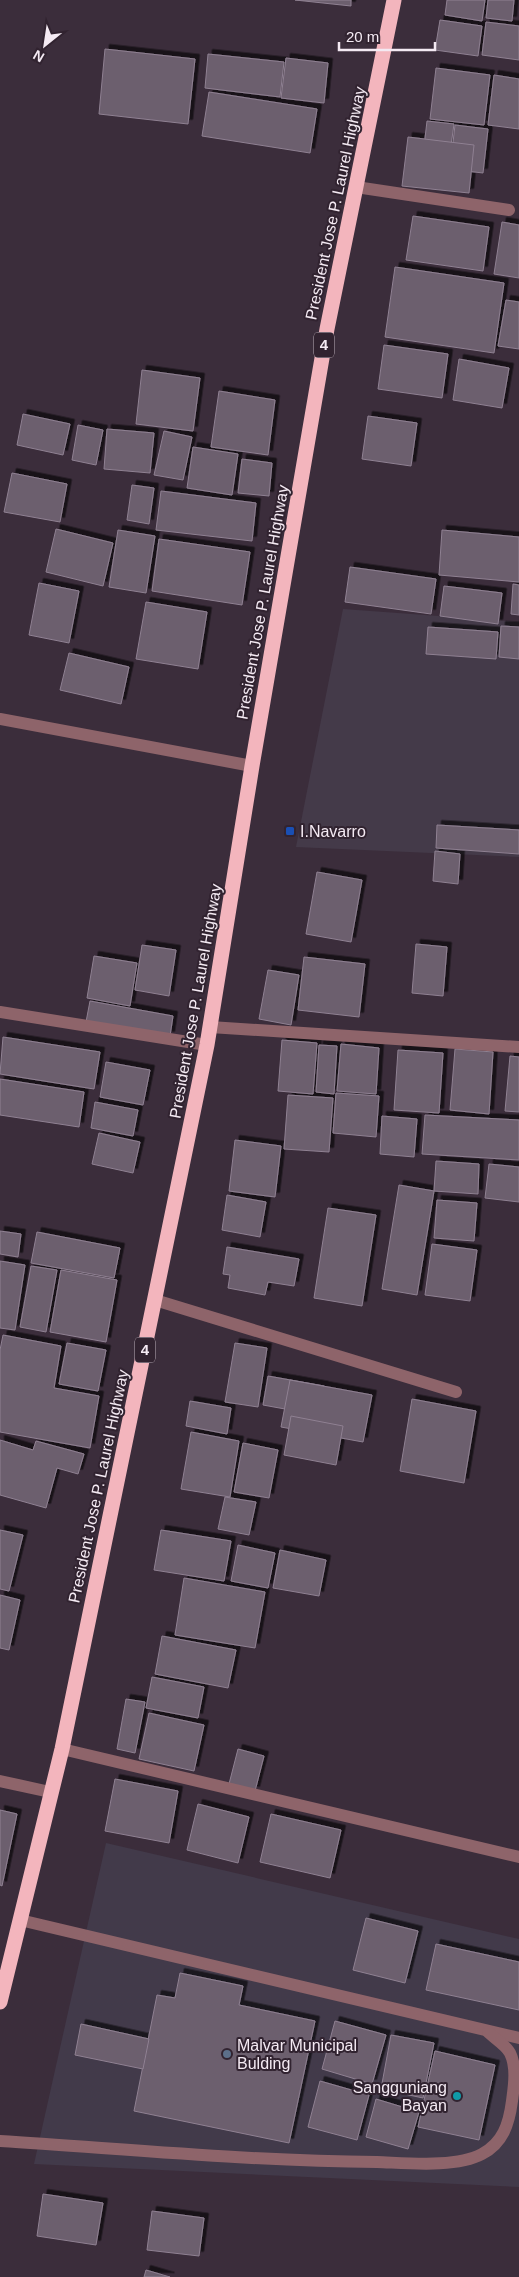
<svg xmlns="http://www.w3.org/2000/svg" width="519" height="2277" font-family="Helvetica,sans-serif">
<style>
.commercial{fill:#423a4a}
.industrial{fill:#443a49}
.building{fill:#6c5e6e;stroke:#8f8192;filter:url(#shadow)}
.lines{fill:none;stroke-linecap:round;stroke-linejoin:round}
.minor{stroke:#8e646a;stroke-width:12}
.highway{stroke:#f3b5bd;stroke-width:15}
.transit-dot{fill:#1a4fb4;stroke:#312330;stroke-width:2}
.service-dot{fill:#5c6f8a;stroke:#312330;stroke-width:2}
.culture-dot{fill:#0f9aa8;stroke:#312330;stroke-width:2}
.labels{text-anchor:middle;stroke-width:4;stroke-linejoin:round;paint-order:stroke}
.shield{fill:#312330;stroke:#baaeb8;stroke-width:1}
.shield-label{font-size:15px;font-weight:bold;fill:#f4eaf3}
.street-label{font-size:16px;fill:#f4eaf3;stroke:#312330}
.poi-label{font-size:16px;fill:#f4eaf3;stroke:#312330;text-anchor:start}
</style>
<defs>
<filter id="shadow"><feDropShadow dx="4.5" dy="-4.5" stdDeviation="0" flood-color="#0009"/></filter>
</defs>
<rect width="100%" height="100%" fill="#3b2d3b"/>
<polygon class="commercial" points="106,1843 519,1939 519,2187 34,2164"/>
<polygon class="industrial" points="343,609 519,622 519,857 296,847"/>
<g class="building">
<polygon points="295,0 351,0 351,6"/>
<polygon points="447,0 485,0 482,21 445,15"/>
<polygon points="488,0 514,0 512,21 486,18"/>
<polygon points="440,20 482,26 478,56 435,50"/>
<polygon points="486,22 519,26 519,60 482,55"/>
<polygon points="105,49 195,59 188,124 99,114"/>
<polygon points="208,54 284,62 280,97 205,88"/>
<polygon points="286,58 328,63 324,103 281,98"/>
<polygon points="436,68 490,75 484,125 430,119"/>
<polygon points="494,75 519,79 519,129 488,125"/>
<polygon points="209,92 317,109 310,153 202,136"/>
<polygon points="427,121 454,124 448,167 422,164"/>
<polygon points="455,125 488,129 483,173 450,169"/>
<polygon points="408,137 474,145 469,193 402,186"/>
<polygon points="413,216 489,227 483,271 406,260"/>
<polygon points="502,222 519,225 519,278 494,274"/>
<polygon points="395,267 504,283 494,353 385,337"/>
<polygon points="506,300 519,302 519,349 498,346"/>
<polygon points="384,345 448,354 442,398 378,389"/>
<polygon points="459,359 509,368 502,408 453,400"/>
<polygon points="142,370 200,378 193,431 136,424"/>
<polygon points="219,391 275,400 268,455 211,447"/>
<polygon points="23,414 70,424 63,455 17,445"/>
<polygon points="368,416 417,423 411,466 362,459"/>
<polygon points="78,425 103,430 96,465 72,460"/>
<polygon points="107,429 154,433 150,473 104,469"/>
<polygon points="164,431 192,437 183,480 154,475"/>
<polygon points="193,447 238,454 232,495 187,488"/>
<polygon points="242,459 272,463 269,496 238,493"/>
<polygon points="12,473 67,484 60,522 4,512"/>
<polygon points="132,485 154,488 149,524 127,520"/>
<polygon points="161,491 256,503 252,541 156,530"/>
<polygon points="56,529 113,543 103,586 46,572"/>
<polygon points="118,530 155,536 146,593 109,587"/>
<polygon points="442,530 519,537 519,582 439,575"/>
<polygon points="159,539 250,552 242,605 152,591"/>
<polygon points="350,567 436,579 431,614 345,602"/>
<polygon points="39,583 79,591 69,643 29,635"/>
<polygon points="513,584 519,585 519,615 511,614"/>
<polygon points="444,586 502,593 498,624 440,616"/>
<polygon points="146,602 207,612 198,669 136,659"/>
<polygon points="501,626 519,627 519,659 499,657"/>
<polygon points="428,627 498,632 496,659 426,654"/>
<polygon points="69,653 129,667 121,704 60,690"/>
<polygon points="437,825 519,830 519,854 436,848"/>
<polygon points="435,851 460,854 458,884 433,881"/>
<polygon points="317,872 362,880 351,942 306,934"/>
<polygon points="416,944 447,947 443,996 412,993"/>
<polygon points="142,945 176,950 169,996 135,990"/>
<polygon points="94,956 137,963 130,1006 87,998"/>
<polygon points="304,957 365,964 359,1017 298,1010"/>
<polygon points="268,970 299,975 291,1025 259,1019"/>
<polygon points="90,1001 173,1016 170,1036 86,1022"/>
<polygon points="3,1037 100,1052 94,1089 0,1074"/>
<polygon points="282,1040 317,1043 313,1094 278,1091"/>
<polygon points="341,1044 379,1048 376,1094 337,1091"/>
<polygon points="319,1045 337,1046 334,1094 316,1092"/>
<polygon points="455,1049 493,1052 489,1114 450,1110"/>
<polygon points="398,1050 443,1053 439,1113 394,1110"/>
<polygon points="510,1056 519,1057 519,1112 505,1111"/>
<polygon points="106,1062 150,1070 143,1105 100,1097"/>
<polygon points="0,1079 84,1092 79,1127 0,1115"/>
<polygon points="336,1093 379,1096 376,1137 333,1133"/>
<polygon points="288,1095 333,1098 329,1152 284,1149"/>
<polygon points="95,1102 138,1110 133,1136 91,1128"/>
<polygon points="425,1115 519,1120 519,1160 422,1154"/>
<polygon points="382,1116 417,1119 414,1157 380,1154"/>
<polygon points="99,1133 140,1142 133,1173 92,1164"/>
<polygon points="235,1140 281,1146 275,1197 229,1191"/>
<polygon points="436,1161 479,1164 478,1194 434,1191"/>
<polygon points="489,1164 519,1167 519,1202 485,1198"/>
<polygon points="399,1185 434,1191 417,1295 382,1289"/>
<polygon points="227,1195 266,1202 260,1237 222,1230"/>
<polygon points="437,1200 477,1203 474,1241 434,1238"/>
<polygon points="328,1208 376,1215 362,1306 314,1298"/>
<polygon points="0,1231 21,1234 18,1257 0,1254"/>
<polygon points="37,1232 120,1248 114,1278 31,1263"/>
<polygon points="432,1244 477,1250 470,1301 425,1295"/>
<polygon points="227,1247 299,1259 294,1286 268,1282 265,1295 228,1288 230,1275 223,1274"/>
<polygon points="0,1261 25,1265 15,1330 0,1328"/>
<polygon points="31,1266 57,1270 46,1332 20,1327"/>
<polygon points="61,1270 117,1280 106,1342 50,1332"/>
<polygon points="3,1335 61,1346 54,1388 99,1396 90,1448 0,1432 0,1350"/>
<polygon points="67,1343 106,1350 98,1391 59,1384"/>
<polygon points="235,1343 267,1348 258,1407 225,1402"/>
<polygon points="268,1376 324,1386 318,1415 263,1405"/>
<polygon points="290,1380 372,1395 363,1442 281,1427"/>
<polygon points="412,1399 476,1411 464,1483 400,1471"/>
<polygon points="190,1401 231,1408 227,1434 186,1426"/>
<polygon points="291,1416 343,1426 336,1465 284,1455"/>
<polygon points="191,1432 239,1441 230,1497 181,1489"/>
<polygon points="0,1440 33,1450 36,1441 84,1454 78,1474 57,1468 46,1508 0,1495"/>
<polygon points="243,1443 278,1450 269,1498 234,1492"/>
<polygon points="225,1497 256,1502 249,1535 218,1529"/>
<polygon points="0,1530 23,1535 9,1591 0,1589"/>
<polygon points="161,1530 231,1541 224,1581 154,1570"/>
<polygon points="238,1545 275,1553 268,1588 231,1581"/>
<polygon points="280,1550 326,1560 319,1596 273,1588"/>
<polygon points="184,1578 265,1592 255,1648 175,1635"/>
<polygon points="0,1595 20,1600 9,1650 0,1648"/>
<polygon points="162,1636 236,1650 228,1688 155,1674"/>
<polygon points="152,1677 204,1687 198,1718 146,1708"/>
<polygon points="126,1699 145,1702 135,1753 117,1749"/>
<polygon points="149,1713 204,1725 194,1771 139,1759"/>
<polygon points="238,1749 264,1756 255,1791 229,1784"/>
<polygon points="115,1779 178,1791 169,1843 105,1831"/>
<polygon points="198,1804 249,1817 238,1863 187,1850"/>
<polygon points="0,1810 17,1814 2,1886 0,1885"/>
<polygon points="271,1814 341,1830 330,1878 260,1862"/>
<polygon points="366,1918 418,1931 405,1983 353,1970"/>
<polygon points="436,1944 519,1962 519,2010 426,1990"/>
<polygon points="180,1973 243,1986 239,2005 315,2021 289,2143 134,2111 157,1995 175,1998"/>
<polygon points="335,2021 386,2035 372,2084 322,2069"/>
<polygon points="81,2024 149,2039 143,2069 75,2055"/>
<polygon points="391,2035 434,2043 423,2098 381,2089"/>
<polygon points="435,2051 495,2065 479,2140 418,2127"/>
<polygon points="320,2081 369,2095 357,2140 308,2127"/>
<polygon points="376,2099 419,2112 408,2149 366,2137"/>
<polygon points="43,2194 103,2203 96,2245 37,2236"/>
<polygon points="152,2211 204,2218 199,2256 147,2250"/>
<polygon points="146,2270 170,2277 144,2277"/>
</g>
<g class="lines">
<g class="minor">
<polyline points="356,187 509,210"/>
<polyline points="0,719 252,766"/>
<polyline points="0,1012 207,1045"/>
<polyline points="210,1027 519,1047"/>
<polyline points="155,1300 456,1392"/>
<polyline points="62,1749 519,1857"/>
<polyline points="0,1781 50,1792"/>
<polyline points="20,1920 519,2038"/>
<path d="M0,2141C126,2149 251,2161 377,2162C407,2163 456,2168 482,2154C503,2143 509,2124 512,2101C514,2086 517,2067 510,2053C506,2045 494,2038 488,2032"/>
</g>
<polyline class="highway" points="0,2002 62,1749 207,1045 252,766 327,329 394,0"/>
</g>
<rect class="transit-dot" x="285" y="826" width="10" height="10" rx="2.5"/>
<circle class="service-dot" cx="227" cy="2054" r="5"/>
<circle class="culture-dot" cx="457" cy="2096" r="5"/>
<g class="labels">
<g class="shield">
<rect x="314" y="332.5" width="20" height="25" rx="4"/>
<rect x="135" y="1337.5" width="20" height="25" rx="4"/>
</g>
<g class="shield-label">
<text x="324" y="350">4</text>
<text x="145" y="1355">4</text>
</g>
<g class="street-label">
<text transform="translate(335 203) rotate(-78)" y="6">President Jose P. Laurel Highway</text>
<text transform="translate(262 602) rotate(-80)" y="6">President Jose P. Laurel Highway</text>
<text transform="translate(195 1001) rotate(-80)" y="6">President Jose P. Laurel Highway</text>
<text transform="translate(98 1486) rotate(-78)" y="6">President Jose P. Laurel Highway</text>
</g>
<g class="poi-label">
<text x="300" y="837">I.Navarro</text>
<text x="237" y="2051">Malvar Municipal<tspan x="237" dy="18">Bulding</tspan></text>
<text x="447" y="2093" text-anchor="end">Sangguniang<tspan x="447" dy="18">Bayan</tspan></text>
</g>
</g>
<g transform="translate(45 45) rotate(210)" stroke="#312330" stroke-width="4" paint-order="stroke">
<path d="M0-4L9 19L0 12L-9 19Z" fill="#f4eaf3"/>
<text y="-8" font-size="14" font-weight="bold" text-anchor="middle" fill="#f4eaf3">N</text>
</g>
<path d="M339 42v8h96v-8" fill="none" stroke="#f4eaf3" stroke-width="2.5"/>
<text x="346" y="42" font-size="15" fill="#f4eaf3" stroke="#312330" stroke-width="4" paint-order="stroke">20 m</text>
</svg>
